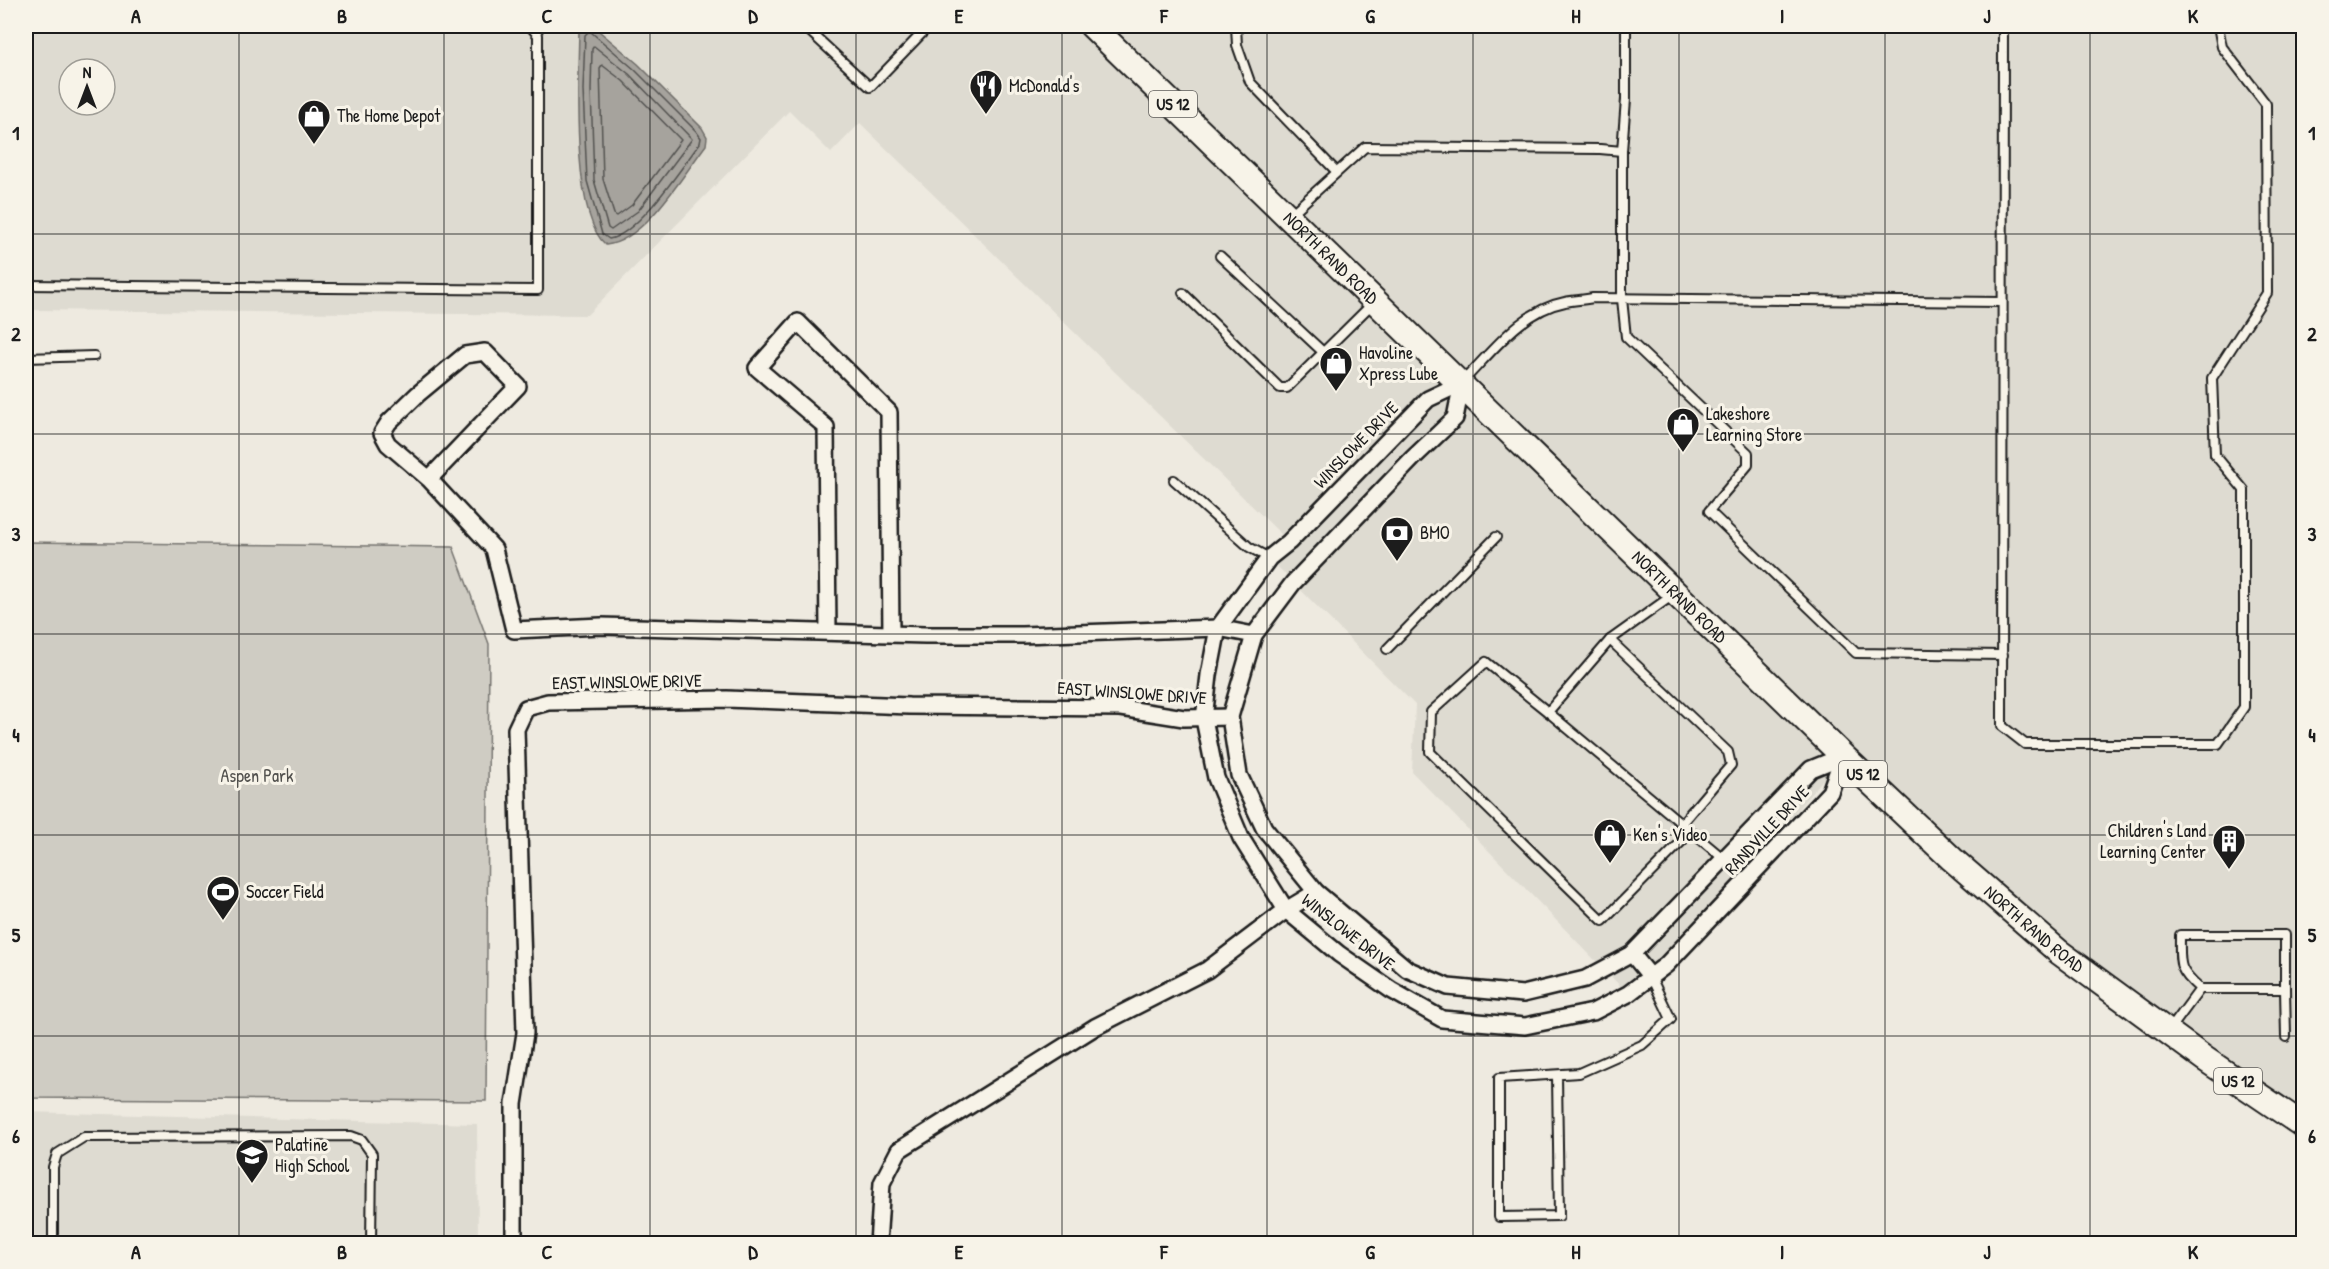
<svg xmlns="http://www.w3.org/2000/svg" width="2329" height="1269" font-family="'Patrick Hand',sans-serif">
<style>
.built{fill:#dedbd1;fill-rule:evenodd}
.green{fill:#cfccc3;stroke:#767470;stroke-width:1.5}
.water{fill:#a6a39d;stroke:#6f6d69;stroke-width:1.5}
.lines{fill:none;stroke-linecap:round;stroke-linejoin:round}
.shore{stroke:#535250;stroke-width:1.5}
.service-casing{stroke:#1c1c1c;stroke-width:12}
.minor-casing{stroke:#1c1c1c;stroke-width:20}
.primary-casing{stroke:#1c1c1c;stroke-width:28}
.service{stroke:#f7f3e8;stroke-width:8}
.minor{stroke:#f7f3e8;stroke-width:15}
.primary{stroke:#f7f3e8;stroke-width:24}
.grid{fill:none;stroke:#1c1c1c;stroke-width:1.5;stroke-opacity:0.55}
.labels{text-anchor:middle;stroke-width:6;stroke-linejoin:round;paint-order:stroke}
.shield{fill:#f7f3e8;stroke:#5e5c59;stroke-width:1.5}
.shield-label{font-size:16px;font-weight:bold;fill:#1c1c1c}
.poi-label{font-size:18px;fill:#1c1c1c;stroke:#f7f3e8;text-anchor:start}
.street-label{font-size:18px;fill:#1c1c1c;stroke:#f7f3e8}
.park-label{font-size:18px;fill:#52514e;stroke:#f7f3e8}
.neatline{fill:none;stroke:#1c1c1c;stroke-width:2}
.grid-label{font-size:20px;text-anchor:middle;font-weight:bold;fill:#1c1c1c}
</style>
<rect width="100%" height="100%" fill="#eeeae0"/>
<filter id="ink" filterUnits="userSpaceOnUse"><feTurbulence type="fractalNoise" baseFrequency=".0167" numOctaves="2"/><feDisplacementMap in="SourceGraphic" scale="12" xChannelSelector="R" yChannelSelector="G"/><feConvolveMatrix kernelMatrix="1 2 1 2 8 2 1 2 1" color-interpolation-filters="sRGB"/></filter>
<g filter="url(#ink)">
<g class="built">
<path d="M26,26H2303V1126L2205,1059L1843,756L1666,965L1628,994L1412,772L1415,705L1269,558L1288,541L860,123L831,153L789,111L587,315L26,310ZM69,69H105V105H69Z"/>
<polygon points="26,1112 477,1124 478,1243 26,1244"/>
</g>
<polygon class="green" points="26,542 453,547 489,644 486,1101 26,1098"/>
<path class="water" d="M586,26H593L638,64L702,128L707,137L706,145C683,175 645,241 606,245C571,216 578,77 579,31Z"/>
<g class="lines">
<g class="shore">
<path d="M588,32H591L634,69L696,131L701,138L700,143C682,167 638,235 609,239L602,234L587,181L583,90L585,35Z"/>
<polygon points="594,46 629,74 692,139 638,211 611,230 608,228 594,180 591,90 592,49"/>
<polygon points="602,65 623,81 681,140 632,205 617,216 614,214 603,179 600,68"/>
</g>
<defs>
<g id="service">
<polyline points="804,26 870,87 929,26"/>
<polyline points="1236,26 1237,45 1250,82 1336,171"/>
<polyline points="1626,26 1626,99 1622,151 1622,299 1626,337 1748,453 1748,465 1709,511 1856,653 2003,655"/>
<polyline points="2003,26 2002,726 2025,744 2218,744 2244,707 2244,490 2215,455 2212,378 2267,293 2266,104 2222,47 2218,26"/>
<polyline points="1290,215 1365,147 1600,149 1622,151"/>
<polyline points="1220,256 1323,352"/>
<polyline points="26,285 538,290 538,35 530,26"/>
<polyline points="1183,293 1280,388 1287,388 1373,303"/>
<polyline points="26,358 94,356"/>
<path d="M1463,381C1492,352 1522,310 1565,302C1574,300 1583,300 1593,298L2002,302"/>
<polyline points="1174,480 1249,547 1269,558"/>
<polyline points="1673,595 1610,640 1548,712 1724,859"/>
<polyline points="1610,640 1728,752 1731,765 1681,824"/>
<polyline points="1387,649 1496,537"/>
<polyline points="1548,712 1486,662 1431,712 1430,752 1603,921 1691,832"/>
<polyline points="2285,989 2286,1037"/>
<path d="M2169,1031L2200,989H2285V935H2180C2180,964 2177,969 2200,989"/>
<polyline points="1557,1075 1559,1216 1499,1217 1499,1078 1579,1073 1642,1045 1671,1019 1651,977"/>
<polyline points="53,1244 53,1167 57,1154 84,1137 351,1136 362,1140 372,1154 371,1244"/>
</g>
<g id="minor">
<polyline points="1462,383 1428,399 1289,542 1269,558 1218,628 1209,675 1204,719 1216,778 1241,838 1286,910 1339,954 1391,990 1442,1019 1525,1026 1593,1012 1628,994 1666,965 1830,792 1843,756"/>
<polyline points="1462,383 1455,418 1413,458 1293,583 1254,635 1230,717 1239,775 1264,828 1316,892 1407,969 1448,987 1523,994 1585,979 1632,954 1811,769 1843,756"/>
<polyline points="429,479 388,444 382,433 389,422 418,394 465,355 485,352 518,386 429,479 494,549 514,630 601,626 925,635 1022,635 1218,628 1254,635"/>
<polyline points="828,632 826,427 757,368 798,322 889,412 891,634"/>
<polyline points="1632,954 1651,977"/>
<polyline points="514,1244 514,1104 525,1033 516,729 526,708 548,702 727,699 909,706 1121,708 1184,718 1230,717"/>
<polyline points="878,1244 882,1183 899,1150 1095,1027 1207,970 1286,910 1316,892"/>
</g>
<g id="primary">
<path id="s1" d="M1092,26L1843,756L1952,859L2059,952L2205,1059L2304,1126"/>
</g>
</defs>
<use href="#service" class="service-casing"/>
<use href="#minor" class="minor-casing"/>
<use href="#primary" class="primary-casing"/>
<use href="#service" class="service"/>
<use href="#minor" class="minor"/>
<use href="#primary" class="primary"/>
</g>
</g>
<path class="grid" d="M239,26V1244M444,26V1244M650,26V1244M856,26V1244M1062,26V1244M1267,26V1244M1473,26V1244M1679,26V1244M1885,26V1244M2090,26V1244M26,234H2304M26,434H2304M26,634H2304M26,835H2304M26,1036H2304"/>
<defs>
<symbol id="restaurant-pin" viewBox="-11 -11 22 30"><path d="M0 17L-7.5 6A9.5 9.5 0 1 1 7.5 6Z" fill="#1c1c1c" stroke="#f7f3e8"/><path d="M-5-6h1v4h1v-4h1v4h1v-4h1v5L-1.5 .5V6h-2V.5L-5-1ZM5-6V6H3V1.5H1.5Q1.5-4 5-6Z" fill="#fff"/></symbol>
<symbol id="shop-pin" viewBox="-11 -11 22 30"><path d="M0 17L-7.5 6A9.5 9.5 0 1 1 7.5 6Z" fill="#1c1c1c" stroke="#f7f3e8"/><path d="M-5-2.5h2.3a2.7 3.5 0 0 1 5.4 0H5L5.5 6h-11ZM-1.5-2.5h3a1.5 2.3 0 0 0-3 0Z" fill="#fff"/></symbol>
<symbol id="bank-pin" viewBox="-11 -11 22 30"><path d="M0 17L-7.5 6A9.5 9.5 0 1 1 7.5 6Z" fill="#1c1c1c" stroke="#f7f3e8"/><path d="M-6-4H6V4H-6ZM0-2.3a2.3 2.3 0 1 0 0 4.6a2.3 2.3 0 1 0 0-4.6Z" fill="#fff"/></symbol>
<symbol id="building-pin" viewBox="-11 -11 22 30"><path d="M0 17L-7.5 6A9.5 9.5 0 1 1 7.5 6Z" fill="#1c1c1c" stroke="#f7f3e8"/><path d="M-4-6H4V6H1V3H-1V6H-4ZM-2.5-4.3h1.7v1.8h-1.7ZM.8-4.3h1.7v1.8H.8ZM-2.5-1h1.7V.8h-1.7ZM.8-1h1.7V.8H.8Z" fill="#fff"/></symbol>
<symbol id="stadium-pin" viewBox="-11 -11 22 30"><path d="M0 17L-7.5 6A9.5 9.5 0 1 1 7.5 6Z" fill="#1c1c1c" stroke="#f7f3e8"/><path d="M0-5a6.5 5 0 1 0 0 10a6.5 5 0 1 0 0-10ZM-3.5-1.8h7v3.6h-7Z" fill="#fff"/></symbol>
<symbol id="school-pin" viewBox="-11 -11 22 30"><path d="M0 17L-7.5 6A9.5 9.5 0 1 1 7.5 6Z" fill="#1c1c1c" stroke="#f7f3e8"/><path d="M0-5L7-2L0 1L-7-2ZM-4 1L0 2.5L4 1V4Q0 6-4 4Z" fill="#fff"/></symbol>
</defs>
<g fill-rule="evenodd">
<use href="#restaurant-pin" x="967" y="67" width="38" height="52"/>
<use href="#shop-pin" x="295" y="97" width="38" height="52"/>
<use href="#shop-pin" x="1317" y="344" width="38" height="52"/>
<use href="#shop-pin" x="1664" y="405" width="38" height="52"/>
<use href="#bank-pin" x="1378" y="514" width="38" height="52"/>
<use href="#shop-pin" x="1591" y="816" width="38" height="52"/>
<use href="#building-pin" x="2210" y="822" width="38" height="52"/>
<use href="#stadium-pin" x="204" y="873" width="38" height="52"/>
<use href="#school-pin" x="233" y="1136" width="38" height="52"/>
</g>
<g class="labels">
<g class="shield">
<rect x="1149" y="91" width="48" height="26" rx="4.5"/>
<rect x="1839" y="761" width="48" height="26" rx="4.5"/>
<rect x="2214" y="1068" width="48" height="26" rx="4.5"/>
</g>
<g class="shield-label">
<text x="1173" y="110">US 12</text>
<text x="1863" y="780">US 12</text>
<text x="2238" y="1087">US 12</text>
</g>
<g class="poi-label">
<text x="1009" y="92">McDonald's</text>
<text x="337" y="122">The Home Depot</text>
<text x="1359" y="359">Havoline<tspan x="1359" dy="21">Xpress Lube</tspan></text>
<text x="1706" y="420">Lakeshore<tspan x="1706" dy="21">Learning Store</tspan></text>
<text x="1420" y="539">BMO</text>
<text x="2206" y="837" text-anchor="end">Children's Land<tspan x="2206" dy="21">Learning Center</tspan></text>
<text x="1633" y="841">Ken's Video</text>
<text x="246" y="898">Soccer Field</text>
<text x="275" y="1151">Palatine<tspan x="275" dy="21">High School</tspan></text>
</g>
<g class="street-label">
<text dy="6" stroke="none"><textPath href="#s1" startOffset="333">NORTH RAND ROAD</textPath></text>
<text transform="translate(1356 445) rotate(-46)" y="6">WINSLOWE DRIVE</text>
<text dy="6" stroke="none"><textPath href="#s1" startOffset="819">NORTH RAND ROAD</textPath></text>
<text transform="translate(627 682) rotate(-1)" y="6">EAST WINSLOWE DRIVE</text>
<text transform="translate(1132 693) rotate(4)" y="6">EAST WINSLOWE DRIVE</text>
<text transform="translate(1767 830) rotate(-47)" y="6">RANDVILLE DRIVE</text>
<text dy="6" stroke="none"><textPath href="#s1" startOffset="1305">NORTH RAND ROAD</textPath></text>
<text transform="translate(1348 932) rotate(38)" y="6">WINSLOWE DRIVE</text>
</g>
<g class="park-label">
<text x="257" y="782">Aspen Park</text>
</g>
</g>
<rect width="2329" height="1269" fill="none" stroke="#f7f3e8" stroke-width="66"/>
<g transform="translate(87 87)"><circle r="28" fill="#f7f3e8" stroke="#9f9d96" stroke-width="1.5"/>
<path d="M0-4.5L10 22L0 15L-10 22Z" fill="#1c1c1c"/>
<text y="-9" font-size="16" font-weight="bold" text-anchor="middle" fill="#1c1c1c">N</text>
</g>
<rect x="33" y="33" width="2263" height="1203" class="neatline"/>
<g class="grid-label">
<text x="136" y="23">A</text>
<text x="342" y="23">B</text>
<text x="547" y="23">C</text>
<text x="753" y="23">D</text>
<text x="959" y="23">E</text>
<text x="1164" y="23">F</text>
<text x="1370" y="23">G</text>
<text x="1576" y="23">H</text>
<text x="1782" y="23">I</text>
<text x="1987" y="23">J</text>
<text x="2193" y="23">K</text>
<text x="16" y="140">1</text>
<text x="2312" y="140">1</text>
<text x="16" y="341">2</text>
<text x="2312" y="341">2</text>
<text x="16" y="541">3</text>
<text x="2312" y="541">3</text>
<text x="16" y="742">4</text>
<text x="2312" y="742">4</text>
<text x="16" y="942">5</text>
<text x="2312" y="942">5</text>
<text x="16" y="1143">6</text>
<text x="2312" y="1143">6</text>
<text x="136" y="1259">A</text>
<text x="342" y="1259">B</text>
<text x="547" y="1259">C</text>
<text x="753" y="1259">D</text>
<text x="959" y="1259">E</text>
<text x="1164" y="1259">F</text>
<text x="1370" y="1259">G</text>
<text x="1576" y="1259">H</text>
<text x="1782" y="1259">I</text>
<text x="1987" y="1259">J</text>
<text x="2193" y="1259">K</text>
</g>
</svg>
